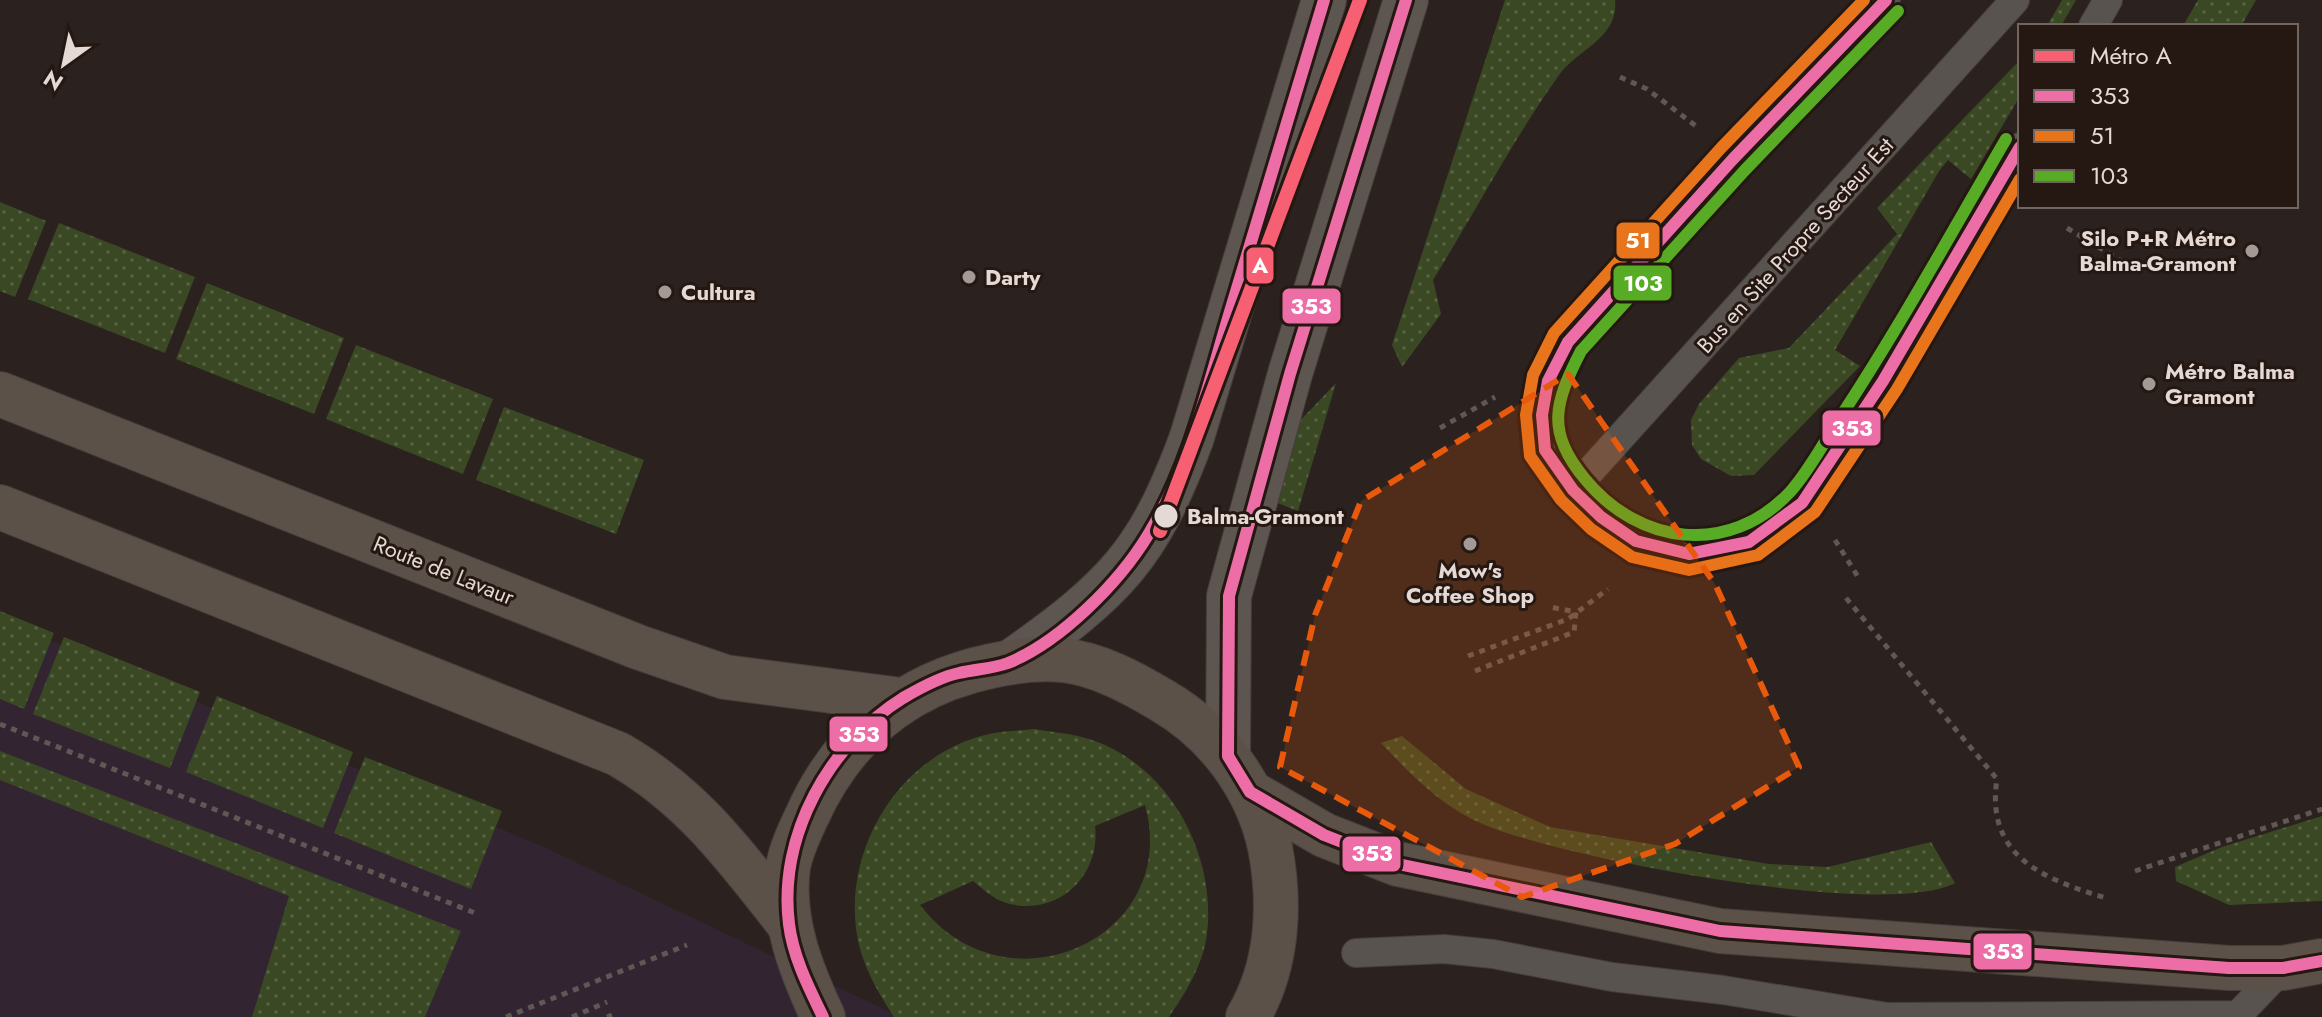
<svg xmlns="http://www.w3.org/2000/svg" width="2322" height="1017" font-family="Jost,sans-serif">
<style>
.commercial{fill:#322531}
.grass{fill:url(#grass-dots);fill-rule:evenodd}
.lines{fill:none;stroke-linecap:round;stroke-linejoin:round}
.lane-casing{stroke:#453d3b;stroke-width:30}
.secondary-casing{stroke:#453d3b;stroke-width:46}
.primary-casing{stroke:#453d3b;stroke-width:46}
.path{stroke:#5f5855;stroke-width:5;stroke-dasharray:6 6;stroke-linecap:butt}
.lane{stroke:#595350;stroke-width:28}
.secondary{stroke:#5d5550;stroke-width:44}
.primary{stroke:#5b5149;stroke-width:44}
.bus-1-casing{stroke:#251711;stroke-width:18}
.bus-2-casing{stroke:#251711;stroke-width:18}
.bus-3-casing{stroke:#251711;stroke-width:18}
.bus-1{stroke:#ed6ea7;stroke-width:12}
.bus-2{stroke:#e8741b;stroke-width:12}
.bus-3{stroke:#58ac25;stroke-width:12}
.metro-1-casing{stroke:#251711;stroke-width:20}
.metro-1{stroke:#f66072;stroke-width:14}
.marked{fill:#e8590c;fill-opacity:0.2;stroke:#e8590c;stroke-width:6;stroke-dasharray:16 10;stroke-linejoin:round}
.poi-dot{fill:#a39995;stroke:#251711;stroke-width:3}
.stop-dot{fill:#e4d9d5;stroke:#251711;stroke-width:3}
.labels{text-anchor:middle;stroke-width:6;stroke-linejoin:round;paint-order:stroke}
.poi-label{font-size:22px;font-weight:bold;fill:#e4d9d5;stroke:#251711;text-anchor:start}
.street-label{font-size:22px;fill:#e4d9d5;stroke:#251711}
.stop-label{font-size:22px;font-weight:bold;fill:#e4d9d5;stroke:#251711;text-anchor:start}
.line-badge{stroke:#251711;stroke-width:3}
.badge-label{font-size:22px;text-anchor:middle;font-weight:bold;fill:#fff}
</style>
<defs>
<pattern id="grass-dots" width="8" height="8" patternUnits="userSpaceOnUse" patternTransform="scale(2)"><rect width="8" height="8" fill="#3a4924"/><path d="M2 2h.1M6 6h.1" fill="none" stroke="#566343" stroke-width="1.8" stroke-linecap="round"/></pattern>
</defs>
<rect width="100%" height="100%" fill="#2b221f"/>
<polygon class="commercial" points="0,619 544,847 900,1017 0,1017"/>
<g class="grass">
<path d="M1505,0H1615C1619,38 1578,49 1559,75C1513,140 1475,212 1433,280L1441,314L1402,367L1392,345Z"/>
<polygon points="2062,0 2076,0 2061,26 2047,26"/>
<polygon points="2198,0 2256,0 2241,26 2183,26"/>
<polygon points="2020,60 2020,96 1971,179 1948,160 1939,171 1835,350 1860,366 1754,475 1731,476 1701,459 1692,445 1691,420 1699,404 1739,358 1789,348 1897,234 1877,208"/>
<polygon points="0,202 46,221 15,297 0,291"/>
<polygon points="59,223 195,277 165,353 28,299"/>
<polygon points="207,283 344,338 314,414 176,359"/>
<polygon points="356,345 493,399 463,474 326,419"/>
<polygon points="1336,383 1298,511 1275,502 1297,424"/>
<polygon points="504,407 644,460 616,534 476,480"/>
<polygon points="0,611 54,633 24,709 0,699"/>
<polygon points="64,637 200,692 170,768 33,714"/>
<polygon points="217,696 353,752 323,828 186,772"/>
<path d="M1034,729C1050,732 1067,733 1082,737C1166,759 1217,852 1207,934C1203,965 1186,992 1169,1017H894C876,989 860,962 856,928C846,844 901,756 985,735C1000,731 1018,731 1034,729ZM1145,805C1182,939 1006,1017 920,905L973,881C984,890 996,901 1010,904C1060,916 1101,874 1095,826Z"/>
<path d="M1402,736L1466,789L1550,827L1769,864L1828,867L1931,842L1955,883C1884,920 1564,858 1485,825C1442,807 1412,776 1381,743Z"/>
<polygon points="0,751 461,931 425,1017 252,1017 289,896 0,780"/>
<polygon points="365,757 502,811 471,889 334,833"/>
<polygon points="2322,816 2322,901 2229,905 2176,881 2175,867 2222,847"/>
</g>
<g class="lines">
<defs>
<g id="lane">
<polyline points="1886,0 1733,159 1568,342 1548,381 1542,415 1545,450 1573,490 1601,517 1636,541 1689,554 1749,542 1802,503 1883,381 2020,147"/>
<polyline points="2093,26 2108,0"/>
<polyline points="1573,490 2015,0"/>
<polyline points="1356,953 1444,949 1493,954 1612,977 1723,990 1887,1017 2238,1015 2283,968"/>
</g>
<g id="secondary">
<path d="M1011,662C1114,589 1148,557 1192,437L1324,0"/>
<polyline points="1228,756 1229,596 1290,374 1406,0"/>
</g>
<g id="primary">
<polyline points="0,394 638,647 725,677 901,700"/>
<path d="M0,507L618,754C693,797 736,857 789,924"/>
<polyline points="1250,792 1324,835 1398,864 1720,931 2229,968 2283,968 2322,961"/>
<path d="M823,1017C801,970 781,920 788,867C791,849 800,831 807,816C843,736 905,684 991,666C1013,661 1040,658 1063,660C1098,664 1133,683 1163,701C1216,732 1257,786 1270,847C1281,904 1278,966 1248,1017"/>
</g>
</defs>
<use href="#lane" class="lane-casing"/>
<use href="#secondary" class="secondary-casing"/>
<use href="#primary" class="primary-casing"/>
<g class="path">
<polyline points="1620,77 1647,89 1696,126"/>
<polyline points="2067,228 2133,268"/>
<polyline points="1440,428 1495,397"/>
<polyline points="1835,540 1860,580"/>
<path d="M1846,598L1997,779C1985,856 2043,879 2106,898"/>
<polyline points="1468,656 1568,619 1608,589"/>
<polyline points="1475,671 1574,632 1576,612 1550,607"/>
<polyline points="0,724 475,913"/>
<polyline points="2135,871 2322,809"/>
<polyline points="506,1017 687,945"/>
<polyline points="572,1017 607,1002"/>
<polyline points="607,1017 612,1015"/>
</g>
<use href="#lane" class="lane"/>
<use href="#secondary" class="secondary"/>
<use href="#primary" class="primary"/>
<defs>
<g id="bus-1">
<polyline points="1406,0 1290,374 1229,596 1228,756 1250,792 1324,835 1398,864 1720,931 2229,968 2283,968 2322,961"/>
<polyline points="1886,0 1733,159 1568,342 1548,381 1542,415 1545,450 1573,490 1601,517 1636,541 1689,554 1749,542 1802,503 1883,381 2020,147"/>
<path d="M823,1017C809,988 793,957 789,924C778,836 829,744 903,698C920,688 940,677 959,673C975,669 992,669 1008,663C1060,642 1119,583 1148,535C1189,468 1207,389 1229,315C1261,210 1292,105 1324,0"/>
</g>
<polyline id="bus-2" points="1864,0 1721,148 1554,333 1533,375 1526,415 1530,456 1561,500 1591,529 1632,557 1689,570 1758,555 1815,512 1897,389 2020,179"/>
<path id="bus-3" d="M1898,11L1745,170L1581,351C1555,402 1545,431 1585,479C1639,545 1729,557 1790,492C1810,470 1825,440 1841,416C1900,326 1952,232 2006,139"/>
</defs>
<use href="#bus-1" class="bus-1-casing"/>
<use href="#bus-2" class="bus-2-casing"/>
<use href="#bus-3" class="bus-3-casing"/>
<use href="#bus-1" class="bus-1"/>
<use href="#bus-2" class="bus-2"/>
<use href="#bus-3" class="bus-3"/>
<defs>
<polyline id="metro-1" points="1160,531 1360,0"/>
</defs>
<use href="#metro-1" class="metro-1-casing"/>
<use href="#metro-1" class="metro-1"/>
</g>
<path class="marked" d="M1568,374L1715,584L1799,767L1675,844L1522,897L1280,767L1315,615L1361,501Z"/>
<g class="poi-dot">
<circle cx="2252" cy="251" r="8"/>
<circle cx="969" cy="277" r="8"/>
<circle cx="665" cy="292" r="8"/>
<circle cx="2149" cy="384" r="8"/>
<circle cx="1470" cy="544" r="8"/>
</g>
<circle class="stop-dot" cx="1166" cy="516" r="13"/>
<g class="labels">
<g class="poi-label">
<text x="2236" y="246" text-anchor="end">Silo P+R Métro<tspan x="2236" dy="25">Balma-Gramont</tspan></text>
<text x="985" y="285">Darty</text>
<text x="681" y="300">Cultura</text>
<text x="2165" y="379">Métro Balma<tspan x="2165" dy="25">Gramont</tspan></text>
<text x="1470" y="578" text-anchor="middle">Mow's<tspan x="1470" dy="25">Coffee Shop</tspan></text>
</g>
<g class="street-label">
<text transform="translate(1795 245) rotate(-48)" y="8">Bus en Site Propre Secteur Est</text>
<text transform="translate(444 570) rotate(22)" y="8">Route de Lavaur</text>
</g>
<g class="stop-label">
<text x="1187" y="524">Balma-Gramont</text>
</g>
</g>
<g class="line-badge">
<rect x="1615" y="221" width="46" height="39" rx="8" fill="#e8741b"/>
<rect x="1245" y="246" width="30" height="39" rx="8" fill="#f66072"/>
<rect x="1612" y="264" width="61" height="38" rx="8" fill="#58ac25"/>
<rect x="1281" y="287" width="61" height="38" rx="8" fill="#ed6ea7"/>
<rect x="1821" y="409" width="61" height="38" rx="8" fill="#ed6ea7"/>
<rect x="828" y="715" width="61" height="38" rx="8" fill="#ed6ea7"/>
<rect x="1341" y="835" width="61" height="38" rx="8" fill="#ed6ea7"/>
<rect x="1972" y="932" width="61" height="39" rx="8" fill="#ed6ea7"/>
</g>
<g class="badge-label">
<text x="1638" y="248">51</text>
<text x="1260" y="273">A</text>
<text x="1643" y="291">103</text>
<text x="1311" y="314">353</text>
<text x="1852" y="436">353</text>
<text x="859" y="742">353</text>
<text x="1372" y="861">353</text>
<text x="2003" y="959">353</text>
</g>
<rect x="2018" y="24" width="280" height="184" fill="#251711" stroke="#71655f" stroke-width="2"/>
<rect x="2034" y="50" width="40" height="12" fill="#f66072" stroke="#71655f" stroke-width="2"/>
<text x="2090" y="64" font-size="24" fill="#e4d9d5">Métro A</text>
<rect x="2034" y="90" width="40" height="12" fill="#ed6ea7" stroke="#71655f" stroke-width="2"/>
<text x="2090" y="104" font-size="24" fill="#e4d9d5">353</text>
<rect x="2034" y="130" width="40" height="12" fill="#e8741b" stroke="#71655f" stroke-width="2"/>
<text x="2090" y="144" font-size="24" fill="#e4d9d5">51</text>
<rect x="2034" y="170" width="40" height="12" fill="#58ac25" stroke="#71655f" stroke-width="2"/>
<text x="2090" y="184" font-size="24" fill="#e4d9d5">103</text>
<g transform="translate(64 64) rotate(213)" stroke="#251711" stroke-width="6" paint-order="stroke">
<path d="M0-6L14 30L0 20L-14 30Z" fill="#e4d9d5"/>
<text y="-12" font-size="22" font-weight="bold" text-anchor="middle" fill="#e4d9d5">N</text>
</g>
</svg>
